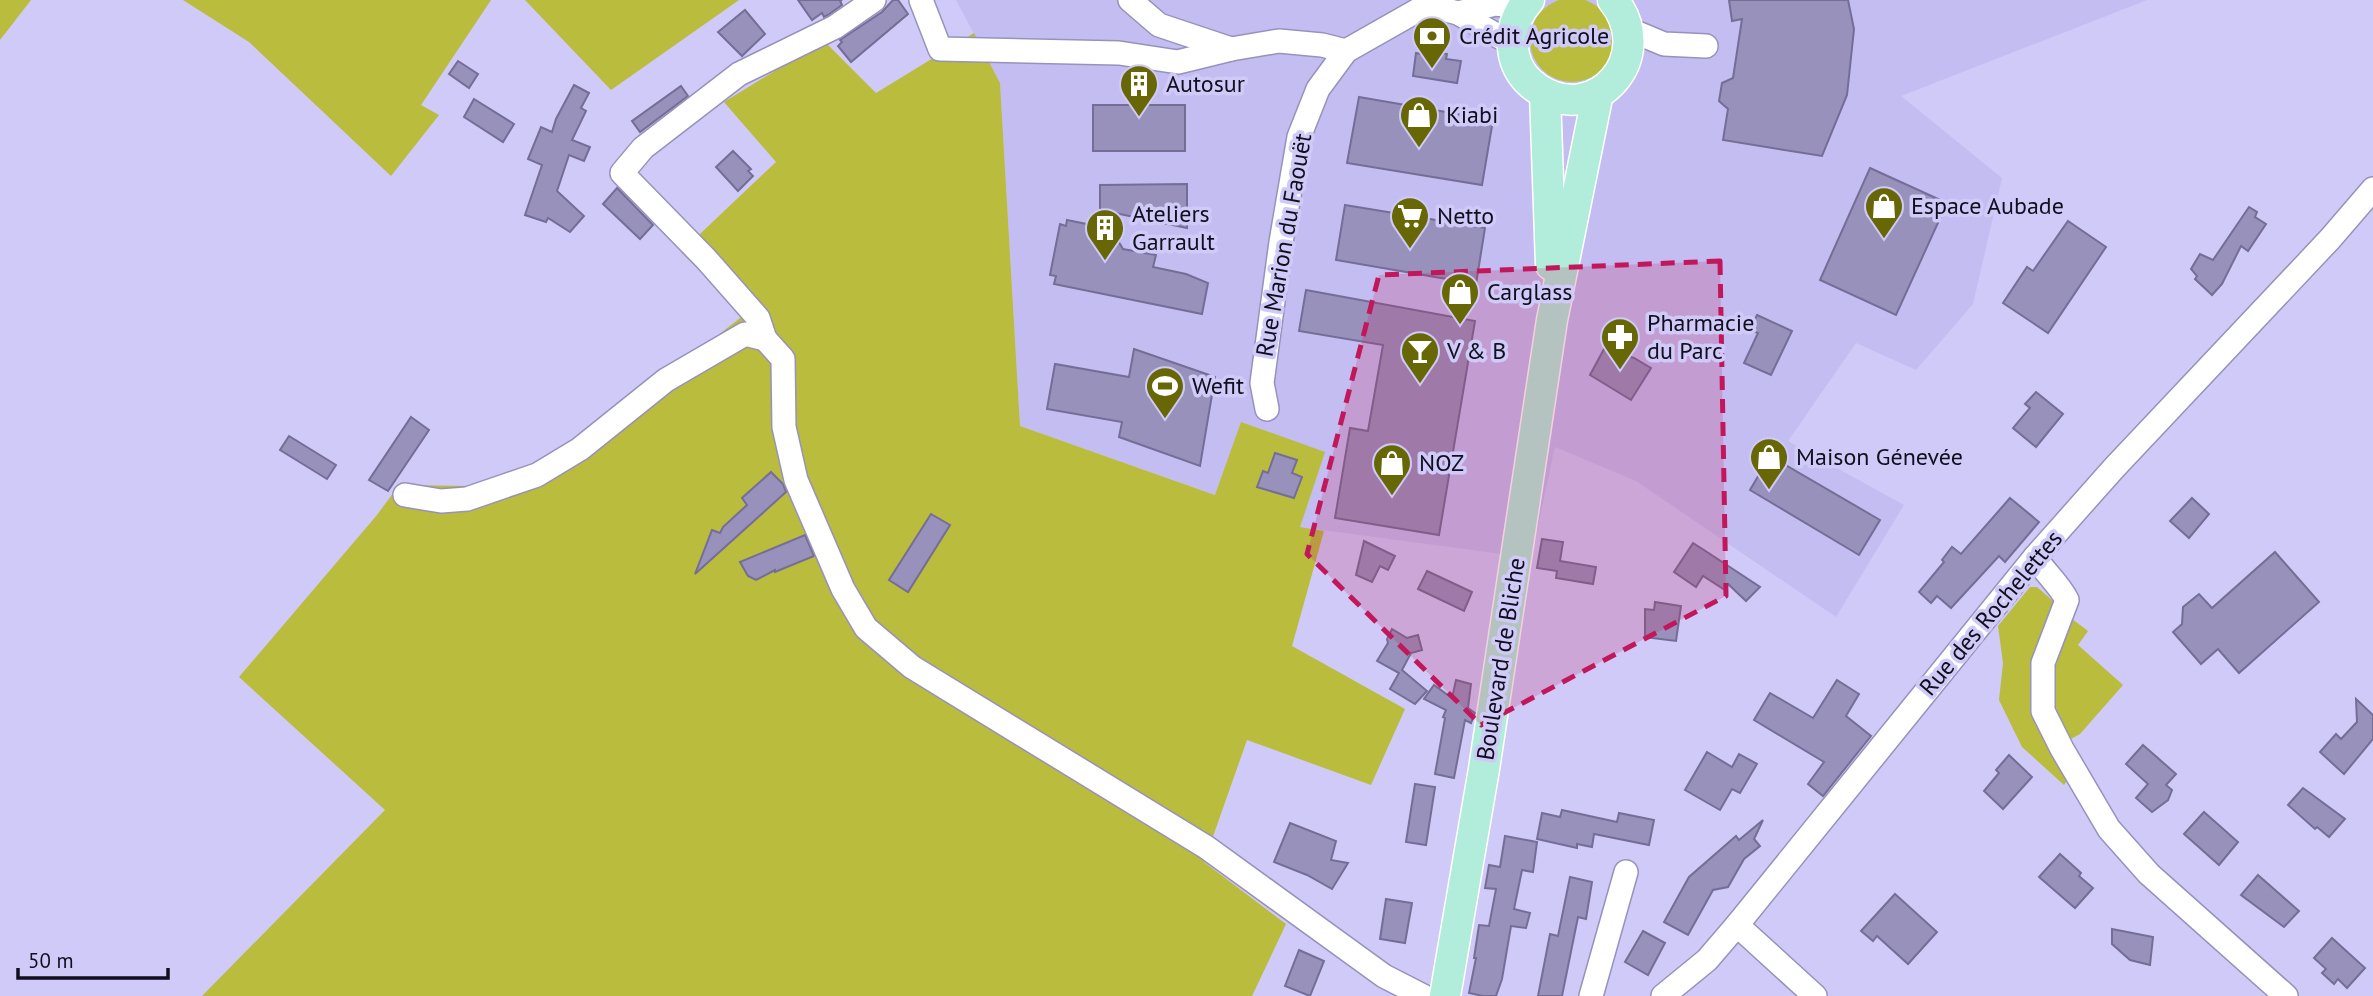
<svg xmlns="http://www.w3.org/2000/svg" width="2373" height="996" font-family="'PT Sans',sans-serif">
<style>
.built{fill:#c4bdf1}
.green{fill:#b9bc3c}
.building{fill:#9791bc;stroke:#746e97;stroke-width:2}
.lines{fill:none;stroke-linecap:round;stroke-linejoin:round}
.minor-casing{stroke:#9792bc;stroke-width:26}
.major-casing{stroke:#fff;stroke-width:33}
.minor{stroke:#fff;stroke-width:23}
.major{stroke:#b1edda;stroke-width:30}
.marked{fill:#c2185b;fill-opacity:0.2;stroke:#c2185b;stroke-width:5;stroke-dasharray:14 9;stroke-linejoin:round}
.labels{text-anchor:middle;stroke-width:7;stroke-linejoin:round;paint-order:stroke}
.poi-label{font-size:24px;fill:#110e1d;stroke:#cfcaf7;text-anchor:start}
.street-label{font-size:24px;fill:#110e1d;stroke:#cfcaf7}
</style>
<rect width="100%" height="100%" fill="#cfcaf7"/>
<polygon class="built" points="956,0 2147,0 1901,96 2002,178 1973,304 1916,370 1856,343 1788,441 1904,505 1836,617 1636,481 1555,447 1531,558 1300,527 1241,423 1216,495 1020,426 1000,83"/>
<g class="green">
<circle cx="1572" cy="40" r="42"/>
<polygon points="0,0 31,0 0,40"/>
<polygon points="183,0 491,0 421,105 439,115 391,176 249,42"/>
<polygon points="525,0 739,0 611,90"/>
<polygon points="974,33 1000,83 1020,426 1215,495 1241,422 1325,452 1300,527 1324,531 1292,646 1405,709 1371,785 1247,740 1204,862 1286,924 1252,996 202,996 385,810 239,677 377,515 399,485 473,486 525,473 625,407 744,315 681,252 776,162 724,102 824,41 876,93"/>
<polygon points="2030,587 2037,587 2053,601 2054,613 2036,662 2069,777 2064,785 2022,747 1999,700 2003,663 1998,626"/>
<path d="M2072,619L2088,631L2078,645L2123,685L2080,734L2067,741C2047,694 2051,665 2072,619Z"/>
</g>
<g class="building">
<polygon points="798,0 842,0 840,1 842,5 828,15 824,17 822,13 812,20"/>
<polygon points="893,0 898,0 908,14 851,62 838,46 842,42 840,40 882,12"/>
<polygon points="1729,0 1848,0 1854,29 1847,95 1822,156 1723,140 1728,109 1719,101 1722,83 1733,78 1742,19 1732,21"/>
<polygon points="745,10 765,34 742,56 718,32"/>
<polygon points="1431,51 1447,54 1446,59 1461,61 1457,83 1413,76 1416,53 1431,56"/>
<polygon points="458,61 478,74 469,88 449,74"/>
<polygon points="574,85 589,93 581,108 586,111 572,140 590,147 584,161 569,155 557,191 584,216 570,232 548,218 546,222 525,215 542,165 528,159 541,127 552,132 556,119"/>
<polygon points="681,86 688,96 640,132 632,121"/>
<polygon points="1359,97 1493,120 1482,185 1347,163"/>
<polygon points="474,99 514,124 503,142 464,117"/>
<rect x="1093" y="105" width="92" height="46"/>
<polygon points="733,151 751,169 748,171 753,176 738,191 716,167"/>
<polygon points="1870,168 1947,203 1896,315 1820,280"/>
<polygon points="1187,184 1187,228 1100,210 1100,185"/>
<polygon points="617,188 653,225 640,239 603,204"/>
<polygon points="1345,205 1485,228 1476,284 1336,260"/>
<polygon points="2249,207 2257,212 2255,217 2266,224 2248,251 2241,246 2222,284 2212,295 2195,279 2197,276 2191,269 2200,254 2213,260"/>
<polygon points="1067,220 1111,229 1123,249 1156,255 1153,267 1186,274 1208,283 1202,314 1054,284 1056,276 1050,275 1060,224 1066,226"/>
<polygon points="2068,221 2106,247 2048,333 2003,303 2027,267 2033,271"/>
<polygon points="1306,290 1475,321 1439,535 1335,518 1350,428 1368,431 1383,345 1299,331"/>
<polygon points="1757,315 1792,331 1771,375 1744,363 1758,333 1750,330"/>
<polygon points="1134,349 1215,377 1200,466 1119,437 1122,422 1047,409 1055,364 1129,377"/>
<polygon points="1604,349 1634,358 1651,368 1631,400 1590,375"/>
<polygon points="2036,392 2063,414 2036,447 2013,428 2030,408 2025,404"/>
<polygon points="411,417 429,430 388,491 369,480"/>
<polygon points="289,436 336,465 327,479 280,450"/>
<polygon points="1275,453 1297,460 1292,473 1302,477 1294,498 1257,487 1263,471 1268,473"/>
<polygon points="1770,456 1880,520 1859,555 1750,490"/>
<polygon points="771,472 783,484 786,492 695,574 712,530 720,533 723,527 747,505 742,498"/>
<polygon points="2010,498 2039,522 2005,562 1999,556 1951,608 1937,596 1931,603 1919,592 1944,562 1942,560 1952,547 1961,554"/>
<polygon points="2192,498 2209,514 2189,538 2170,521"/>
<polygon points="931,514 950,525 908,592 889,580"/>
<polygon points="805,535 814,556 775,572 775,570 756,580 748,576 740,562"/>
<polygon points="1542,539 1563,542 1560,561 1596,567 1593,584 1556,578 1557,571 1537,568"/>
<polygon points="1364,541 1395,556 1388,570 1380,566 1372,582 1356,575"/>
<polygon points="1693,543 1704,550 1760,587 1746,601 1728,584 1725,590 1703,576 1696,587 1674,572"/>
<polygon points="2275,552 2319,602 2239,673 2218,649 2201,664 2173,632 2182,624 2183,607 2199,594 2212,608"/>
<polygon points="1427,571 1472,592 1464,611 1418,589"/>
<polygon points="1655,602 1681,606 1676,641 1645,637 1645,609 1654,610"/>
<polygon points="1392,629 1407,638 1418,635 1422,650 1411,653 1402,670 1427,691 1415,704 1390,689 1399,673 1377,661 1388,643 1387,639"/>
<polygon points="1456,680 1471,684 1468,708 1475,713 1471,723 1465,720 1454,778 1435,774 1445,718 1443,717 1446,710 1424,699 1434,685 1452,698"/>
<polygon points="1837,680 1859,694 1846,716 1871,736 1823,796 1808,784 1824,762 1754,720 1770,693 1813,718"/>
<polygon points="2356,699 2373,715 2373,739 2344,774 2320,752 2336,734 2341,739 2357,722"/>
<polygon points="2143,745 2176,774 2166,785 2172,790 2168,800 2152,812 2136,798 2148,784 2126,764"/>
<polygon points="1707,752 1732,767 1739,754 1757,764 1740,793 1732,789 1720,810 1685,790"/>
<polygon points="2009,755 2032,777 2003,809 1984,791 1999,773 1996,770"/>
<polygon points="1415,784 1435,787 1426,845 1406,842"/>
<polygon points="2303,788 2345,819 2329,837 2317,827 2315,829 2288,805"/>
<polygon points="1562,810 1617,822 1619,813 1654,820 1649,845 1594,834 1592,847 1577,844 1577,848 1537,839 1542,813 1560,817"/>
<polygon points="2204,812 2238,842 2219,865 2184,834"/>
<polygon points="1763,820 1754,839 1760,846 1744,859 1728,887 1713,890 1688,935 1664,922 1689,877 1736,836 1739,840"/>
<polygon points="1290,823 1336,841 1331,860 1348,863 1332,889 1307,875 1274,862"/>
<polygon points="1505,836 1537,842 1533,872 1522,870 1514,909 1530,913 1526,928 1511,926 1502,979 1496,996 1483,996 1469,993 1476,958 1474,958 1479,925 1489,926 1496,889 1485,888 1489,865 1500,867"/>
<polygon points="2060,854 2081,873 2079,876 2093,888 2075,908 2039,877"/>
<polygon points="2258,875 2299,911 2284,927 2241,895"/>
<polygon points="1570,877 1592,882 1586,919 1578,917 1562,996 1538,996 1550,934 1558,936"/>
<polygon points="1895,894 1937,932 1908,964 1877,936 1873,941 1861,931"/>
<polygon points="1386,899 1412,903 1405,943 1380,939"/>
<polygon points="2112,929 2153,937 2150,965 2130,960 2112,944"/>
<polygon points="1643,931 1665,943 1648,975 1625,962"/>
<polygon points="2332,938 2365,968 2347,988 2338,979 2334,984 2322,973 2326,969 2314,958"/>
<polygon points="1299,950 1324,961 1310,996 1285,986"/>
</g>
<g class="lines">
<defs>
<g id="minor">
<polyline points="921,0 940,49 1119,53 1178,62 1231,49 1279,41 1322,45 1346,51"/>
<polyline points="1130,0 1159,25 1231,49"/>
<polyline points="1458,13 1495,4 1523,7"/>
<polyline points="1628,29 1664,44 1706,46"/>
<polyline points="765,339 758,318 706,259 622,173 643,148 739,74 835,27 874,0"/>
<polyline points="1267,409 1262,383 1281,242 1299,137 1318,89 1346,51 1427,5 1458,13 1512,44"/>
<polyline points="405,495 441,501 467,499 537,475 580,449 666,380 745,334 765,339 783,359 784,427 796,480 843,589 866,628 912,667 1206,847 1384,976 1423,996"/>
<path d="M2035,557C2045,573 2059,584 2067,600L2043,663V711L2062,749L2109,829L2149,874L2286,996"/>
<polyline points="1737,925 1815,996"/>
<polyline points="1591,996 1626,872"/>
<polyline points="1663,996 1707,960 1737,925 2035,557 2114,468 2330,239 2373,189"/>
</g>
<g id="major">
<path d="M1529,0C1515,15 1510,35 1514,55C1517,69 1526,81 1538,89C1596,127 1658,56 1613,0"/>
<polyline points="1545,94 1551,265"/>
<polyline points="1445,996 1484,769 1552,320 1598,93"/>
</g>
</defs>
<use href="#minor" class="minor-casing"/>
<use href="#major" class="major-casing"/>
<use href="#minor" class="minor"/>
<use href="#major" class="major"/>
</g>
<path class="marked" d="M1720,261L1726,596L1481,725L1307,554L1379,275Z"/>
<defs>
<symbol id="bank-pin" viewBox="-11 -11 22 30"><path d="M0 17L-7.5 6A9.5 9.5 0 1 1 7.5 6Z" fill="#676805" stroke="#cfcaf7"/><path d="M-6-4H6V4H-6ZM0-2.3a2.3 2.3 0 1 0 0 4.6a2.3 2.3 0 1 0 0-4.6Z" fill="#fff"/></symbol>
<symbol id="building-pin" viewBox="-11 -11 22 30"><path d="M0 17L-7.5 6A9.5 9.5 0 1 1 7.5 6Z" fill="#676805" stroke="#cfcaf7"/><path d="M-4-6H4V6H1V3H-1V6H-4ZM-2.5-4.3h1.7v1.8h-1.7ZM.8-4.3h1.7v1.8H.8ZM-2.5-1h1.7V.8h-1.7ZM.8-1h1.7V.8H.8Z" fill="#fff"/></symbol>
<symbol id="shop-pin" viewBox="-11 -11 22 30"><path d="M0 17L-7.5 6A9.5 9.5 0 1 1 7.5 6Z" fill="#676805" stroke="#cfcaf7"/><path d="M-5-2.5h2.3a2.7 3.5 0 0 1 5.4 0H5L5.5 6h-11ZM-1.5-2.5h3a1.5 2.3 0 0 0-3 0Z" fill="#fff"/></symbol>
<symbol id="supermarket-pin" viewBox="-11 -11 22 30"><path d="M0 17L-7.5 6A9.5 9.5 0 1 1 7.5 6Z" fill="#676805" stroke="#cfcaf7"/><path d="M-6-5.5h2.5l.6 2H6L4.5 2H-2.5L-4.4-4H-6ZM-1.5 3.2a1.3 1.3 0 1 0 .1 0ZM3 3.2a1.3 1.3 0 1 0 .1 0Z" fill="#fff"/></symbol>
<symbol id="pharmacy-pin" viewBox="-11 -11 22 30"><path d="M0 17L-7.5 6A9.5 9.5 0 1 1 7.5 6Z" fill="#676805" stroke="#cfcaf7"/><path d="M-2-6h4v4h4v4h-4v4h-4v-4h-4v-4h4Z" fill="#fff"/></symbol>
<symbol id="bar-pin" viewBox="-11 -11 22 30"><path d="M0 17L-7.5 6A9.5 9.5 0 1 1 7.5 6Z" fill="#676805" stroke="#cfcaf7"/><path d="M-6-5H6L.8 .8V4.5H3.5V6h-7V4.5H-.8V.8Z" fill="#fff"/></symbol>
<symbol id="stadium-pin" viewBox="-11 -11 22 30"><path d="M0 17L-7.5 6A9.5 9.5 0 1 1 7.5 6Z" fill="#676805" stroke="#cfcaf7"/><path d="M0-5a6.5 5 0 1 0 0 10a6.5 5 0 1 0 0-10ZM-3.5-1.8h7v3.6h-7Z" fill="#fff"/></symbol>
</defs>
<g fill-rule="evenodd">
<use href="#bank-pin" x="1410" y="14" width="44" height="60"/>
<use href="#building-pin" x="1117" y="62" width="44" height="60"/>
<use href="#shop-pin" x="1397" y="93" width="44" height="60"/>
<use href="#shop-pin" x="1862" y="184" width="44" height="60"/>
<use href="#supermarket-pin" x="1388" y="194" width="44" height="60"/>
<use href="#building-pin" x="1083" y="206" width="44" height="60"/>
<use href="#shop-pin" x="1438" y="270" width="44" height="60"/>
<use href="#pharmacy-pin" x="1598" y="315" width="44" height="60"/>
<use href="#bar-pin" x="1398" y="329" width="44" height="60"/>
<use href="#stadium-pin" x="1143" y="364" width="44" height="60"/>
<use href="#shop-pin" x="1747" y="435" width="44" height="60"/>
<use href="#shop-pin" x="1370" y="441" width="44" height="60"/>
</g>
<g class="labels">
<g class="poi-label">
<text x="1459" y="44">Crédit Agricole</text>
<text x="1166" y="92">Autosur</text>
<text x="1446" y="123">Kiabi</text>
<text x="1911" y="214">Espace Aubade</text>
<text x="1132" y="222">Ateliers<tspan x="1132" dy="28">Garrault</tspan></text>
<text x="1437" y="224">Netto</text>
<text x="1487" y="300">Carglass</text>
<text x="1647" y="331">Pharmacie<tspan x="1647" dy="28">du Parc</tspan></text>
<text x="1447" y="359">V &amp; B</text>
<text x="1192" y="394">Wefit</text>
<text x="1796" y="465">Maison Génevée</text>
<text x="1419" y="471">NOZ</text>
</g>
<g class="street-label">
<text transform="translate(1284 245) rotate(-80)" y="8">Rue Marion du Faouët</text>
<text transform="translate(1991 613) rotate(-50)" y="8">Rue des Rochelettes</text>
<text transform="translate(1501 659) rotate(-81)" y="8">Boulevard de Bliche</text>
</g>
</g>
<path d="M18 968v10h150v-10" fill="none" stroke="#110e1d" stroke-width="3.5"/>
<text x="28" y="968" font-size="21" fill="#110e1d" stroke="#cfcaf7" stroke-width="5" paint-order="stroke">50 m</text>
</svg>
